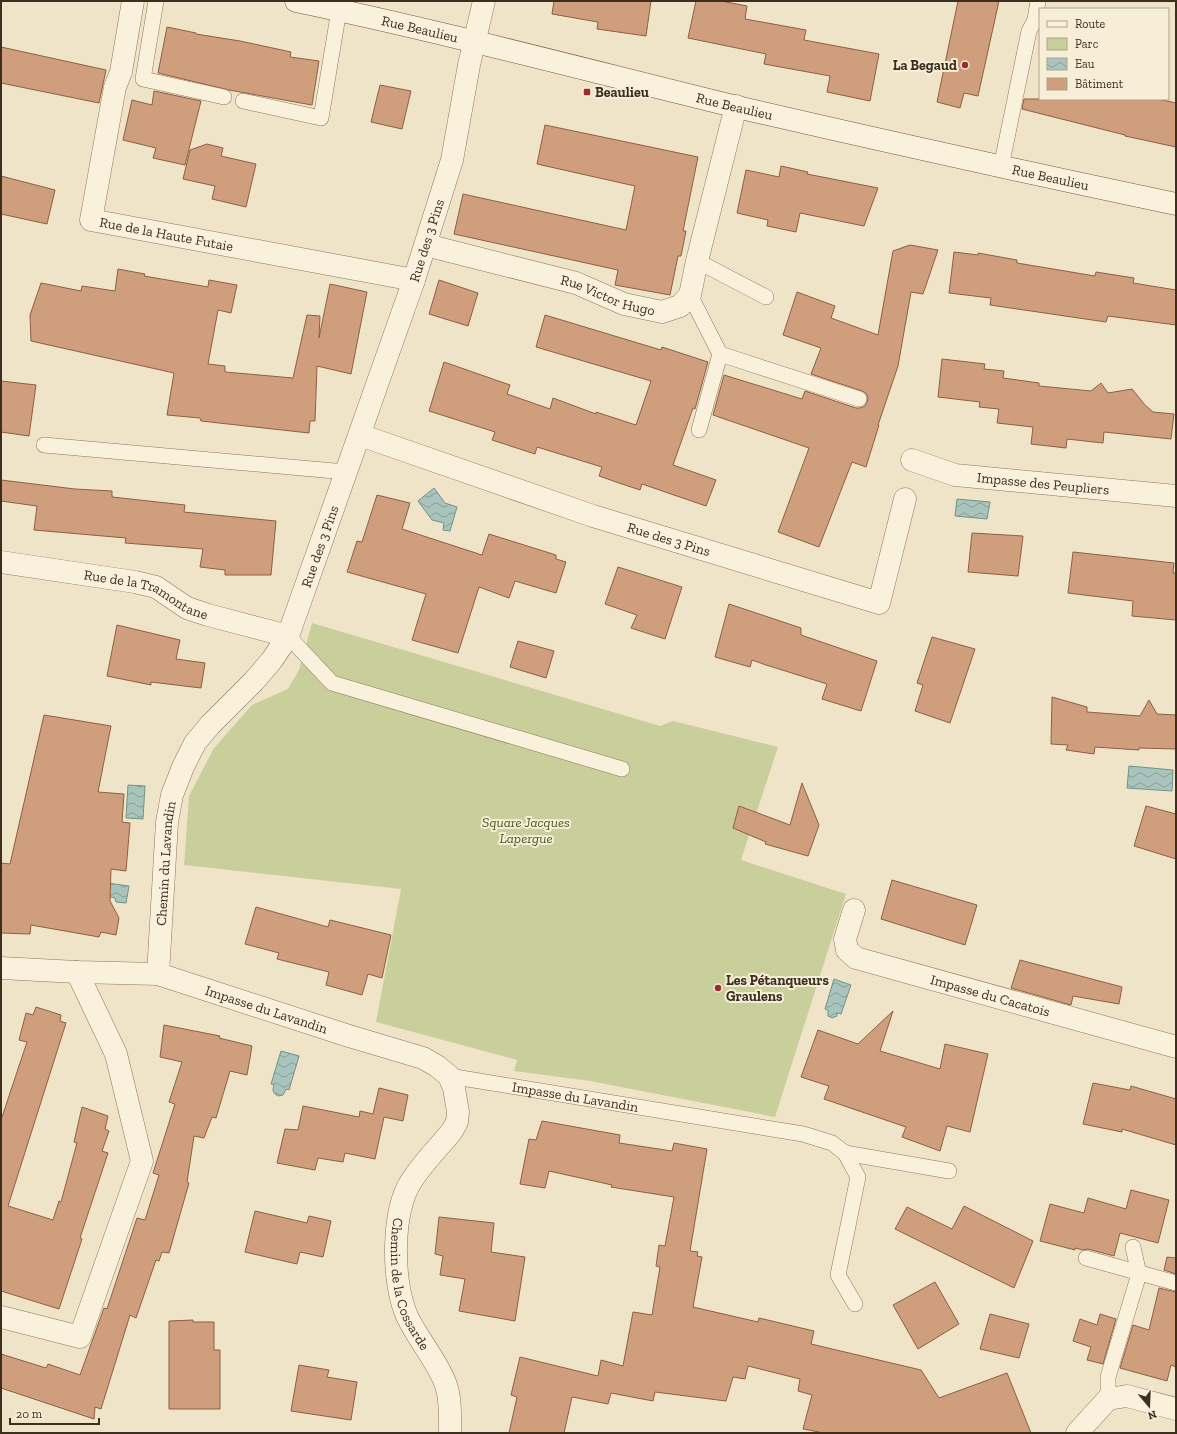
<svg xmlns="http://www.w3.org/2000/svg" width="1177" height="1434" font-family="'Zilla Slab',serif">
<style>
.green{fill:#c9cf9b}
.water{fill:url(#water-waves);stroke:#6f938a}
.building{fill:#cf9f7d;stroke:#8d5f41}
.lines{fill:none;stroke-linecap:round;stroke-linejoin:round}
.lane-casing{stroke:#8d765c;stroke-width:16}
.street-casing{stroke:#8d765c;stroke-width:23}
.secondary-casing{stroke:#6f573f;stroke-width:23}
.lane{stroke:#faf1dc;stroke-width:15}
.street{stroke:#faf1dc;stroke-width:22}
.secondary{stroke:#faf1dc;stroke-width:22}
.poi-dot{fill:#9e2a2b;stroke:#f7eed8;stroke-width:1.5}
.labels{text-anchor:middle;stroke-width:4;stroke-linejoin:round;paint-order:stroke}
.street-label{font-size:14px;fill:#3d2e20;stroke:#f7eed8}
.poi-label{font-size:14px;font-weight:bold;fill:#3d2e20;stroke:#f7eed8;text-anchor:start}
.park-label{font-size:14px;font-style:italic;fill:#4d5a26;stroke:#f7eed8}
</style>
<defs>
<pattern id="water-waves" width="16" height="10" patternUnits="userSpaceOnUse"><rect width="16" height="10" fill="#a9c4bc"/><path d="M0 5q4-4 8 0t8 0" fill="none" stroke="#8ba098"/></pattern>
</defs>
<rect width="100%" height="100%" fill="#f0e4c8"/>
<polygon class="green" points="312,623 660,726 673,721 778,747 741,860 846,894 775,1117 590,1081 514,1071 517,1060 376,1022 401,889 184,865 189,796 214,748 252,705 288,689 299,670"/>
<g class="water">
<polygon points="434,488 445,503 457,507 450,531 443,530 444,523 432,520 418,501"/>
<polygon points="957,499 990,502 987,519 955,516"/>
<polygon points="1129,766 1173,770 1172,791 1127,788"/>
<polygon points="128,785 145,786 143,819 126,818"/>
<polygon points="93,881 129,886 126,903 116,902 115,898 91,893"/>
<polygon points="834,979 851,985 841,1014 837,1013 837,1016 832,1018 828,1016 828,1010 825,1009"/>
<path d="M281,1051L299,1056L289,1090L286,1089L283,1095L278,1096C273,1093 272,1091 274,1085L271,1084Z"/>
</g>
<g class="building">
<polygon points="554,1 651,1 646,36 597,29 598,22 552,14"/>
<polygon points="696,1 721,1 747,6 745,19 806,30 804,40 879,54 870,101 827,92 830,76 764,64 766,54 688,38"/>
<polygon points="958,1 999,1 978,96 964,93 960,108 937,102"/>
<polygon points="167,27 196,33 196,34 240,41 291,52 290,57 319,61 312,105 229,90 158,73"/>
<polygon points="1,47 106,70 99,103 1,83"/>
<polygon points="380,85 411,91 402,129 371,122"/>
<polygon points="154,91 201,101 185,165 153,158 156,148 123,140 132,100 152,105"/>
<polygon points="1024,99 1158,99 1176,103 1176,147 1125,136 1125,135 1022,109"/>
<polygon points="545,125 698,157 683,231 686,231 681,256 678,256 670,295 615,285 618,270 454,234 463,194 626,230 635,186 537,164"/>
<polygon points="207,144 223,148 221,156 256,164 246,207 212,199 215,186 183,179 190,150"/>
<polygon points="781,166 808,172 807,174 878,188 864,226 800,213 796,232 767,226 768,220 737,213 746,170 779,177"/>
<polygon points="1,176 55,190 47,224 1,214"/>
<polygon points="910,245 938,250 923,294 911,292 898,366 878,425 879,425 866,467 852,462 819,547 778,532 809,448 713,415 724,375 802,399 805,391 856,408 860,408 865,406 867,402 868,398 866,393 862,391 811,374 821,348 783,335 797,292 835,306 831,318 878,335 893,251"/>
<polygon points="954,252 978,255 978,253 1017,260 1017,263 1095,276 1096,272 1134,278 1133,283 1176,290 1176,325 1108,316 1106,322 990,305 991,298 949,293"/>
<polygon points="118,269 145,274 144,276 208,287 209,280 237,285 231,313 218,310 208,364 225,366 225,372 293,378 307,315 320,316 319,338 330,284 367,292 351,374 317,366 315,421 310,421 309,433 201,421 200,418 167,415 174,373 31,341 30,315 41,283 81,291 82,286 115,291"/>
<polygon points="439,280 478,293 468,326 429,314"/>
<polygon points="545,315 661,350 662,347 708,362 695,409 693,408 673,465 716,480 706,506 642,484 640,490 619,483 599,476 602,467 537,447 535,454 492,440 495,432 429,411 444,362 510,385 507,394 550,409 553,398 596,414 596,412 636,425 651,381 536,347"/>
<polygon points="942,359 985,364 984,369 1004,371 1003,378 1039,383 1039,386 1091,391 1101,383 1108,393 1132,389 1145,405 1153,412 1174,414 1171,439 1104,432 1103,443 1067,439 1066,448 1031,444 1033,427 997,423 999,409 979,407 980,402 938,397"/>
<polygon points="1,381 36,385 29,436 1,432"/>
<polygon points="1,480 75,489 112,491 112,497 185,505 184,512 276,521 271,575 225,575 225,570 200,567 203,549 125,543 126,538 34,530 37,506 1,501"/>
<polygon points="377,495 410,503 402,529 482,555 489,534 556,555 556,559 566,562 556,593 515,581 509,598 479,587 458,653 412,640 426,594 347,572 357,541 362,542"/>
<polygon points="972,533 1023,536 1018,576 968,572"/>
<polygon points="1073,552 1174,563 1173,573 1176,573 1176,620 1132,616 1133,601 1068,593"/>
<polygon points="618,567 682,587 665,639 631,628 637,615 605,604"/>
<polygon points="729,604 801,628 801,635 877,661 861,711 822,699 827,684 766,665 752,660 750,667 715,657"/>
<polygon points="117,625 180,640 176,659 205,663 201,688 151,682 151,685 107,676"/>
<polygon points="932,637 975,649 950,723 915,711 923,685 917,683"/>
<polygon points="518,641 554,651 546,678 510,667"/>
<polygon points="1052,697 1087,707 1087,712 1140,716 1149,700 1157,714 1176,715 1176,749 1139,748 1139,750 1095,747 1094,754 1066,750 1068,745 1051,744"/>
<polygon points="44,715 111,726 98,792 124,794 122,822 130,823 126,871 111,869 110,901 119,918 116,935 101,932 99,937 31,925 30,934 1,933 1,863 10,864"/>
<polygon points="802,783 819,825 808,856 765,844 766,842 733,828 739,806 790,825"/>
<polygon points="1146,806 1176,814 1176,859 1134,846"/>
<polygon points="892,880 977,905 965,945 881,919"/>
<polygon points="256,907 328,927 330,920 391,935 382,978 368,974 362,995 326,985 329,972 277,959 279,953 245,944"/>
<polygon points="1020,960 1122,987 1119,1004 1073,996 1071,1005 1011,988"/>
<polygon points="36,1007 61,1015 60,1021 66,1023 8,1206 53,1220 59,1201 61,1202 77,1143 74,1142 82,1107 108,1116 105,1129 109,1131 102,1151 108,1153 80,1238 82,1239 59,1309 1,1291 1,1120 27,1042 19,1040 26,1013 33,1015"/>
<polygon points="893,1011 880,1051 940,1069 945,1044 988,1054 970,1132 947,1126 940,1151 902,1137 906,1127 824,1099 829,1086 801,1077 818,1030 858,1044"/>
<polygon points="164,1025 220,1036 219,1038 252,1046 247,1075 230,1071 216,1118 212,1117 204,1138 194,1136 187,1182 189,1183 169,1253 162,1252 159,1261 156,1260 136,1318 130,1315 101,1409 95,1407 94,1419 1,1388 1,1354 46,1368 48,1364 80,1375 104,1308 107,1309 137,1218 145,1220 159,1175 153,1173 175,1104 169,1102 182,1062 160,1057"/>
<polygon points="1093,1083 1130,1090 1131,1086 1176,1099 1176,1145 1122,1129 1122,1132 1083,1124"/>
<polygon points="379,1088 408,1095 403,1121 384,1117 375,1159 345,1153 343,1162 318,1158 315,1170 277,1163 285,1129 298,1130 303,1106 359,1117 360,1111 373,1114"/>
<polygon points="542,1121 620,1135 619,1143 672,1151 674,1143 707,1149 690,1251 698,1252 697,1256 702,1257 693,1307 758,1322 759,1318 814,1331 811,1344 921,1370 939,1398 1007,1373 1031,1433 824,1433 803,1429 812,1395 798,1391 800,1379 748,1366 745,1379 733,1377 726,1401 655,1392 653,1401 611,1393 608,1404 572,1397 564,1433 509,1433 517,1397 511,1395 520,1357 598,1376 601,1360 623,1366 633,1312 652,1315 660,1267 656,1266 659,1245 665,1246 674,1197 611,1187 612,1185 549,1171 545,1188 520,1184 529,1139 536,1140"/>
<polygon points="1131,1190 1169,1200 1158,1243 1120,1233 1114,1256 1088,1249 1083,1250 1075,1248 1075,1250 1040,1241 1050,1204 1084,1213 1088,1198 1126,1209"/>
<polygon points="964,1206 1033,1241 1014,1288 895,1229 907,1207 952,1229"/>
<polygon points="255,1211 307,1223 309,1216 331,1221 323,1257 300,1252 297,1264 245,1252"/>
<polygon points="439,1217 494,1223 491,1252 525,1257 515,1321 459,1311 465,1279 440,1275 443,1256 435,1254"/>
<polygon points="1167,1257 1176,1258 1176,1274 1164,1270"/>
<polygon points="935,1282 959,1324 918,1349 893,1305"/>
<polygon points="1159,1288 1176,1292 1176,1367 1171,1365 1167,1381 1120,1368 1133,1325 1149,1330"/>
<polygon points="990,1314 1029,1324 1019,1358 980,1349"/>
<polygon points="1100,1314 1116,1319 1103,1364 1087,1360 1091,1347 1073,1341 1080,1319 1097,1325"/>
<polygon points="193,1320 193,1322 214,1322 214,1350 220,1350 220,1409 169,1409 169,1321"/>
<polygon points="299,1365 329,1370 327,1377 357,1382 351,1420 291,1411"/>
</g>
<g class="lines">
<defs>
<g id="lane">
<polyline points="156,1 143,79 224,97"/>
<polyline points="243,101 321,118 339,10"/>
<polyline points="1001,167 1029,31 1035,20 1038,1"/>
<polyline points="697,261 766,297"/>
<polyline points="690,295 720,354 699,430"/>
<polyline points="720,354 859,399"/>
<polyline points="44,445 346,472"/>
<polyline points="288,636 332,683 622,769"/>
<path id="s1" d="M449,1076L803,1134L832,1143L845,1153L858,1177L838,1275L855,1304"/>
<polyline points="845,1153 949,1171"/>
<polyline points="1086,1258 1176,1283"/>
<polyline points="1108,1399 1108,1377 1139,1274 1133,1247"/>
</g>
<g id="street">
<path id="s2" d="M133,1L121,72L115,87L91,220L414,280"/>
<path id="s3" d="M426,245L576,283L624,304L662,312L680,306L690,295L697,261L736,106"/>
<path id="s4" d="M360,435L593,516L879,603L905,499"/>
<path id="s5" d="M912,460L955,475L1176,496"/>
<path id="s6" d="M1,562L135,582L156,587L187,608L208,615L288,636"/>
<path id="s7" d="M854,910L845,939L847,950L856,958L1176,1047"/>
<path id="s8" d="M1,968L77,972L158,974L167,822L172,795L183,767L195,743L210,725L254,681L272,660L288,636L414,280L452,160L469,65L484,1"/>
<path id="s9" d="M158,974L349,1036L423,1058L437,1066L449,1076L454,1088L458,1112L457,1122L452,1131C439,1147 423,1163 412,1180C391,1211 392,1283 407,1316C418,1340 437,1360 446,1385C451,1400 450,1417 450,1433"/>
<polyline points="1,1317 80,1337 142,1161 116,1054 77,972"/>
<polyline points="1077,1433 1108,1399 1127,1396 1176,1409"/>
</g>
<g id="secondary">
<path id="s10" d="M296,1C444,32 590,71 737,107C883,141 1029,173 1176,204"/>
</g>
</defs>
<use href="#lane" class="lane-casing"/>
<use href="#street" class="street-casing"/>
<use href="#secondary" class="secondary-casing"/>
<use href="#lane" class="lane"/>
<use href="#street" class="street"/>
<use href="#secondary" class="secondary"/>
</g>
<g class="poi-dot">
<circle cx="965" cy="65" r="4"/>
<rect x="583" y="88" width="8" height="8" rx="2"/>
<circle cx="718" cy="988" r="4"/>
</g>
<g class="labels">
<g class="street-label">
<text dy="5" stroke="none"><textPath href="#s10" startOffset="127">Rue Beaulieu</textPath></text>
<text dy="5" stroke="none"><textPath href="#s10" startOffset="451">Rue Beaulieu</textPath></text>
<text dy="5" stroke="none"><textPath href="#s10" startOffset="775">Rue Beaulieu</textPath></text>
<text dy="5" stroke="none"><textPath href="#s2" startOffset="300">Rue de la Haute Futaie</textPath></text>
<text dy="5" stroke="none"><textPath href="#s8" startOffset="955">Rue des 3 Pins</textPath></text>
<text dy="5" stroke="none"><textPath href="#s3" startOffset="189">Rue Victor Hugo</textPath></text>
<text dy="5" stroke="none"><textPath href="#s5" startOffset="134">Impasse des Peupliers</textPath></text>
<text dy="5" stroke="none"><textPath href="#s4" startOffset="326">Rue des 3 Pins</textPath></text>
<text dy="5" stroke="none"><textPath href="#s8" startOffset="631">Rue des 3 Pins</textPath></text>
<text dy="5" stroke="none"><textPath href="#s6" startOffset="150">Rue de la Tramontane</textPath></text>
<text dy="5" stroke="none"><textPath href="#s8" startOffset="268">Chemin du Lavandin</textPath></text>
<text dy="5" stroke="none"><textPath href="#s7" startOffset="193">Impasse du Cacatois</textPath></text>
<text dy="5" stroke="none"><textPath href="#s9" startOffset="114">Impasse du Lavandin</textPath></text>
<text dy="5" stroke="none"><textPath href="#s1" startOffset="128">Impasse du Lavandin</textPath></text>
<text dy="5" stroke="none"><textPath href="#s9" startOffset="540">Chemin de la Cossarde</textPath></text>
</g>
<g class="poi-label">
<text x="957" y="70" text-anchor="end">La Begaud</text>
<text x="595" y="97">Beaulieu</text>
<text x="726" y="985">Les Pétanqueurs<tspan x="726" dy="16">Graulens</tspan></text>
</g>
<g class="park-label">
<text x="526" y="827">Square Jacques<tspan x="526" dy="16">Lapergue</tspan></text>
</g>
</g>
<rect width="1177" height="1434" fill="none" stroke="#3d2e20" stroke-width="4"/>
<rect x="1039" y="8" width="130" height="92" fill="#f7eed8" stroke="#ada18e"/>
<rect x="1047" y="21" width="20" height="6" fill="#faf1dc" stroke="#ada18e"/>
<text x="1075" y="28" font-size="12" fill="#3d2e20">Route</text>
<rect x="1047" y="38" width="20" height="12" fill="#c9cf9b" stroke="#ada18e"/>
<text x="1075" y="48" font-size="12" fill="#3d2e20">Parc</text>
<rect x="1047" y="58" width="20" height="12" fill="url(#water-waves)" stroke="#ada18e"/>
<text x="1075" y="68" font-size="12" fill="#3d2e20">Eau</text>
<rect x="1047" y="78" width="20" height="12" fill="#cf9f7d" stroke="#ada18e"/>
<text x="1075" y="88" font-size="12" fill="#3d2e20">Bâtiment</text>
<g transform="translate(1149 1406) rotate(161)" stroke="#f7eed8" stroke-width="3" paint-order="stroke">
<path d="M0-3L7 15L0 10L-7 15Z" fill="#3d2e20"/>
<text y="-6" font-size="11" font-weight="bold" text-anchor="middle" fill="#3d2e20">N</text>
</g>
<path d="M10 1418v6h89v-6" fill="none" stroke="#3d2e20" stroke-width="2"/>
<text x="16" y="1418" font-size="12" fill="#3d2e20" stroke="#f7eed8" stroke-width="3" paint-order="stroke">20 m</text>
</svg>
